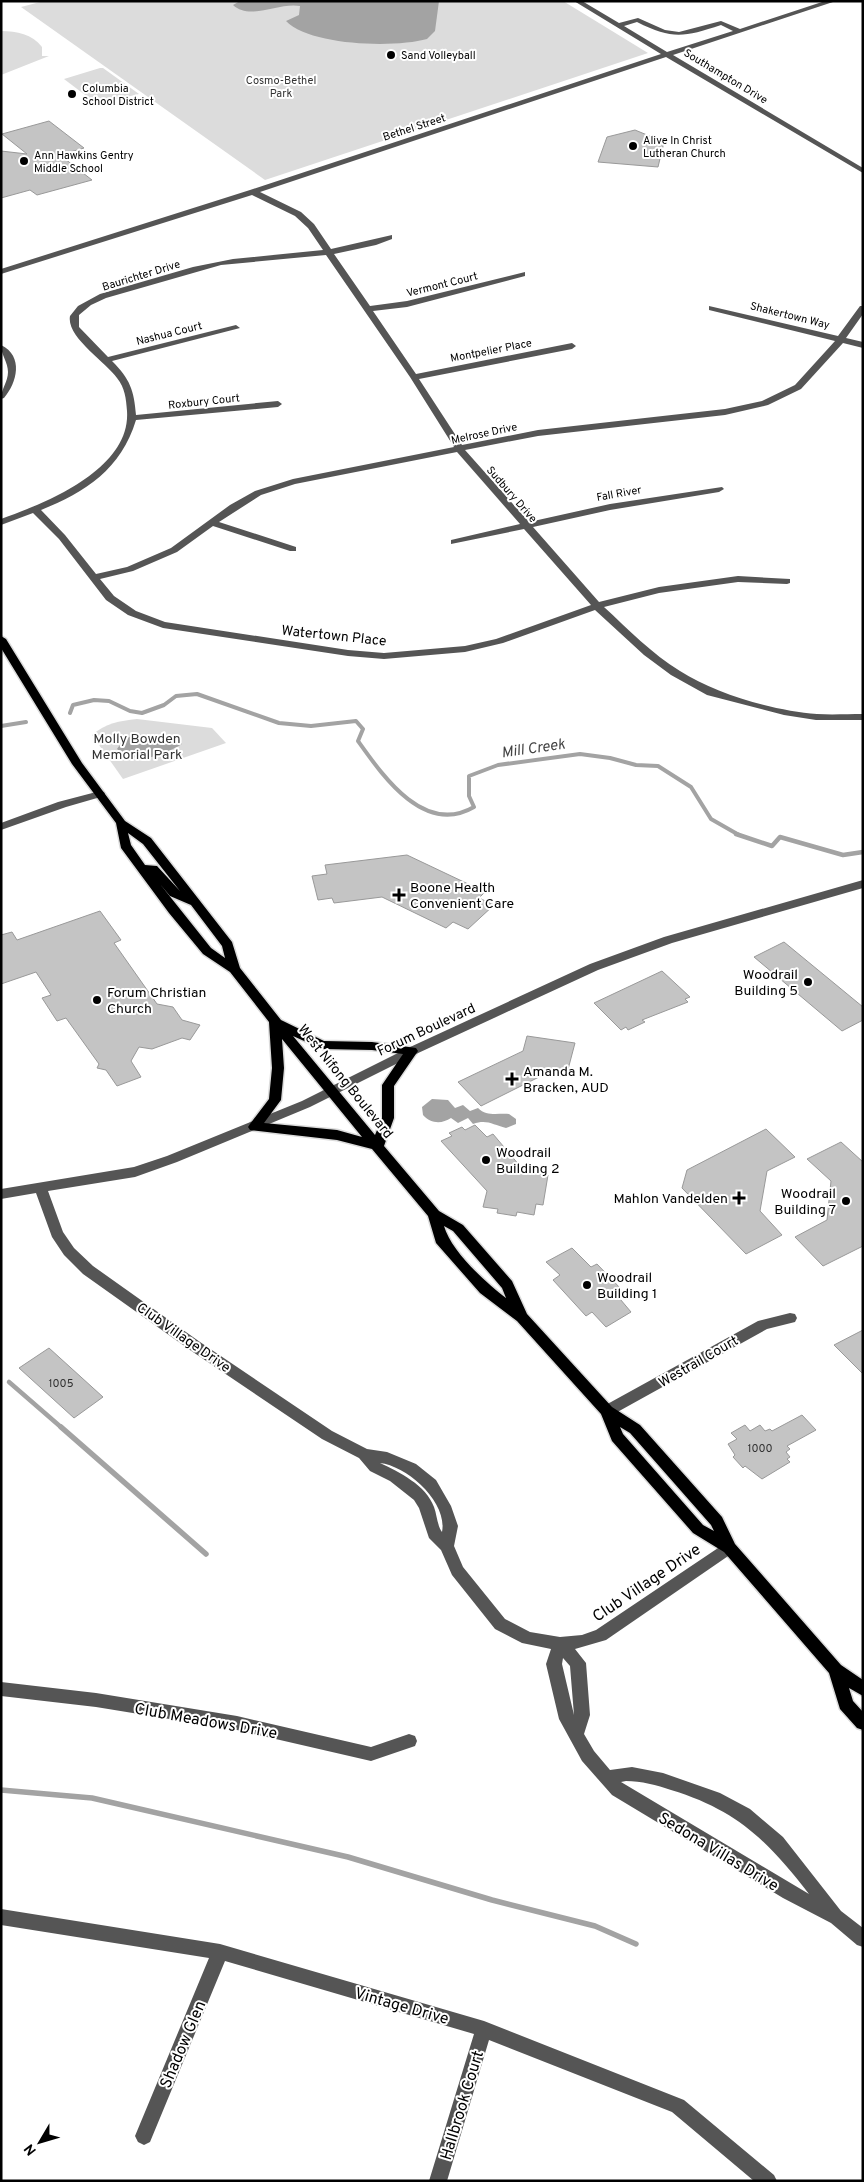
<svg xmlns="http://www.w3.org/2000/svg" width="864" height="2182" font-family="Overpass,sans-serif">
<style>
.green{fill:#dcdcdc}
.water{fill:#a3a3a3}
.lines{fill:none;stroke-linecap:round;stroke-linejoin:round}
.stream-far2{stroke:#a3a3a3;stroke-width:4}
.stream-far1{stroke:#a3a3a3;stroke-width:4.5}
.stream{stroke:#a3a3a3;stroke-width:5.5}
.building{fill:#c4c4c4;stroke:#999}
.major-casing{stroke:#dbdbdb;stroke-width:3}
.minor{fill:#555;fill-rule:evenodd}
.major{fill:#000;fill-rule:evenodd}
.poi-dot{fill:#000;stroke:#fff;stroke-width:2}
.labels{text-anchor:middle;stroke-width:4;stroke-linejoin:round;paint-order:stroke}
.far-poi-label{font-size:11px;fill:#000;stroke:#fff;text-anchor:start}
.far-street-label{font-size:11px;fill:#000;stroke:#fff}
.far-park-label{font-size:11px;fill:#333;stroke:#fff}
.number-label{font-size:11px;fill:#313131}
.street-label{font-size:14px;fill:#000;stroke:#fff}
.park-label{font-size:14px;fill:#333;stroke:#fff}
.poi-label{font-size:14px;fill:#000;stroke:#fff;text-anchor:start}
.water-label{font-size:15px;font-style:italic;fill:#444;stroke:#fff}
.near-street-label{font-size:16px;fill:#000;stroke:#fff}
</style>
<rect width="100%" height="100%" fill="#fff"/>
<g class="green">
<polygon points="44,1 563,1 648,53 265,180 21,7"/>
<path d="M1,31C17,31 32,34 42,47V56H49L1,75Z"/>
<polygon points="100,68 103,68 139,94 97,104 64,79"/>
<path d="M137,719L212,728L226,743L123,779L92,735C106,723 119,721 137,719Z"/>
</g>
<g class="water">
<path d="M240,1H439L435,31L427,39C395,48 310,46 286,21L299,15L300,6C279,2 250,21 233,5Z"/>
<path d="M137,734L149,737L175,735L182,744C162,756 136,766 117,749L124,739Z"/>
<path d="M432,1099L448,1100L455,1108L463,1105L470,1111L478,1108C487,1117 498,1113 509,1114L516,1119V1124L506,1128C493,1125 487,1119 473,1124L468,1118L458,1123L451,1118C442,1124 431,1124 423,1115L422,1107Z"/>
</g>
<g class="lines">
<g class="stream-far2">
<path d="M70,713L73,705L94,700L109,701L130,711L142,713L164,705L176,696L197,694L279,723L311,726L356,721L363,729L358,741C383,776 424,836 474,807L469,796V776L498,765L580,754L610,758L636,765L658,766L691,787L711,819L739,835"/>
<polyline points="1,726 26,722"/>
</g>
<g class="stream-far1">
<polyline points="736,834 772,846 780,837 843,855 863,852"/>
<polyline points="9,1382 62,1428"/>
</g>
<g class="stream">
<polyline points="61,1427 206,1554"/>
<polyline points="1,1790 92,1798 348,1857 492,1900 595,1926 636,1944"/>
</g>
</g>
<g class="building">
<polygon points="49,121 84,148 60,155 92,180 37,195 30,190 1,198 1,151 27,154 2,134"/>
<polygon points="635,130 664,142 658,167 598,162 607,137"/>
<polygon points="407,855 485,892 479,898 494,905 468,929 453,922 446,928 382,897 334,903 332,898 318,900 312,876 327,874 325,865"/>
<polygon points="100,911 121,940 114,943 157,1004 173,1007 182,1020 200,1025 190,1040 182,1038 152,1049 139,1047 131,1061 141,1077 117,1086 106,1070 97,1068 99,1064 66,1018 57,1021 42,998 51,995 36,972 1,984 1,935 12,932 17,940"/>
<polygon points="784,942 863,1007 863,1020 842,1031 754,957"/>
<polygon points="662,971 690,997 685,999 688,1002 642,1020 645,1022 628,1030 626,1027 621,1030 594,1003"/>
<polygon points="527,1036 575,1043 566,1077 545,1074 481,1106 458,1082 523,1051"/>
<polygon points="475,1125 487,1137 493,1134 525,1172 548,1175 543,1205 536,1204 534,1215 517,1212 516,1216 497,1213 498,1209 483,1207 487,1191 441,1141 452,1136 449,1133 462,1127 465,1130"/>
<polygon points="766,1129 795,1157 767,1171 760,1211 782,1235 746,1254 682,1188 687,1170"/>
<polygon points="841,1142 863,1162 863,1246 823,1266 795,1237 827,1220 831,1181 807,1159"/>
<polygon points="572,1248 591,1267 597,1264 622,1290 615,1293 631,1312 606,1327 592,1312 586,1316 553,1280 560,1275 546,1262"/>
<polygon points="863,1330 863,1374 834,1345"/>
<polygon points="49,1348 103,1397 74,1418 19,1368"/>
<polygon points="802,1415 816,1430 787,1446 790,1449 786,1452 790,1457 787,1459 790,1462 762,1479 745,1466 743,1468 733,1457 735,1455 728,1444 737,1439 731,1433 745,1425 750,1431 760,1425 765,1431 770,1429 772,1431"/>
</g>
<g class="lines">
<defs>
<path id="major" d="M1,636L6,639L82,763L125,821L151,838L232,942L240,968L281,1020L324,1041L372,1042L416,1048L418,1051L394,1086V1118L384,1146L439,1211L463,1225L512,1281L527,1314L612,1407L640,1425L722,1517L735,1544L841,1665L863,1680V1696L849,1688L853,1701L863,1712V1730L857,1728L840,1709L829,1673L724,1552L693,1533L612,1441L601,1414L517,1321L480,1293L436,1243L428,1216L372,1149L337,1140L250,1130L248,1127L250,1124L269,1099L272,1068L269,1022L230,972L203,954L169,913L121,848L116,823L72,764L1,648ZM128,833L143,844L180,891L157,866L145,865L131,845ZM160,884L170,896L191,905L222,946L225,958L211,948ZM293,1036L322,1049L372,1050L403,1054L382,1085V1118L375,1135ZM282,1039L362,1137L337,1130L264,1123L281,1100L284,1068ZM444,1226L453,1231L502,1288L506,1298C485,1282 451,1251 444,1226ZM620,1427L630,1433L711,1525L714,1531L703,1525L623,1434Z"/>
</defs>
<use href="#major" class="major-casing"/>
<g class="minor">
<path d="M574,1H582L619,23L638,18L665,30L679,32L721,21L740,29L825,1H836L673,55L863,168V173L666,57L260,192L301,212L314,224L331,249L392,235V239L376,245L334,254L370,306L407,301L525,272V276L407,307L373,311L416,374L572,343L576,346L572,349L419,379L462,445L538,430L725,409L762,401L795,385L835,341L709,310V306L838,336L860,306H863V314L846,338L863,342V348L843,343L801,389L768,405L725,415L538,436L465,450L529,522L610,504L722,487L724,489L719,492L610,510L533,527L599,602L659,587L738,576L790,579V583L787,584L738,582L659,593L604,607C628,629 652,654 680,671C716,694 774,711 817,714C832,715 848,714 863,714V720H816L784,715L707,695L671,675L644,655L595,610L503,643L465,652L384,659L348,656L163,628L128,615L106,600L59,539L33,513L1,525V519C46,503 131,469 127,411C126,398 125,388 117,378C106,362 66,337 70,316L78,306L100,294L193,267L233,259L323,250L308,228L295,216L252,195L1,274V269L250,190L661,54ZM637,22C673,40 684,37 721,25L733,31L667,52L624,26ZM326,255L410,377L454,447L293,479L255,491L230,505L171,548L127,567L96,574L65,535L41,510C86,492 121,469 136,420L278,407L282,404L278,401L136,415C134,390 130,379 112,361L240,328L236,325L108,357L79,327V315L91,305L106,298L221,265ZM457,452L520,524L451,540V544L524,529L591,605L496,639L465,646L384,653L348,650L165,622L136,611L114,596L100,579L133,571L177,552L213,526L290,551H296V547L219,522L261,495L295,484Z"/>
<path d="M1,345C24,356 17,383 4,398L1,399C1,389 8,382 8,372C8,362 1,355 1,345Z"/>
<polygon points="100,791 104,792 105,794 104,796 66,807 1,830 1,823 58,802"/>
<path d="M863,880V888L672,943L598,970L416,1054L310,1107L177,1162L135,1177L48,1191L63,1232L74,1248L93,1266L200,1342L332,1431L367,1449L387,1452L416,1464L436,1480L451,1506L458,1526L454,1546L463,1567L505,1619L530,1632L560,1637L582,1635L596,1630L724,1544L729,1542L734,1544L736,1548L734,1552L606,1640L575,1649L586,1663L590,1715L584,1734L594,1751L610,1770L632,1767L663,1773L720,1793L750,1809L783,1837L841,1911L863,1928V1947L857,1945L831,1923L783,1898L612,1795L582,1761L559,1719L546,1664L551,1649L522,1643L495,1629L452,1575L441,1550L429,1538L419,1508L414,1500L390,1481L370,1471L359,1458L322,1439L190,1350L83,1274L64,1255L52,1237L36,1193L1,1199V1189L134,1167L167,1156L302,1101L408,1048L590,964L664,937ZM380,1463C407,1466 448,1502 442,1532C437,1525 437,1515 434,1507C426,1485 399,1472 380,1463ZM563,1658L570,1666L574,1715L562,1664ZM626,1781C641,1781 657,1785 671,1790C737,1810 768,1841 809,1894L621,1782Z"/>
<polygon points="790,1313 795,1314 797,1318 795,1322 767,1329 612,1415 607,1417 602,1415 600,1411 602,1407 758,1321"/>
<polygon points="1,1682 96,1693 237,1716 371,1747 409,1734 415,1736 417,1741 415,1746 371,1761 237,1730 96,1707 1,1696"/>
<polygon points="1,1909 220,1944 484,2021 684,2100 774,2175 777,2181 754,2181 672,2112 489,2040 447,2181 429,2181 474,2034 225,1961 150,2142 144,2145 138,2142 135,2136 209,1958 1,1925"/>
</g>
<use href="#major" class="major"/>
</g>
<g class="poi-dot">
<circle cx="391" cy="55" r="5"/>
<circle cx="72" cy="94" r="5"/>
<circle cx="633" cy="146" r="5"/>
<circle cx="24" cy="161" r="5"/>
<path d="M396.5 887.5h5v5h5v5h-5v5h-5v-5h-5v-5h5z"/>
<circle cx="808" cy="982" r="5"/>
<circle cx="97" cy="1000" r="5"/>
<path d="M509.5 1071.5h5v5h5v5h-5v5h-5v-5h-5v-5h5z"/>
<circle cx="486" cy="1160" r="5"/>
<path d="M736.5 1190.5h5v5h5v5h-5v5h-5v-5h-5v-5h5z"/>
<circle cx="846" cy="1201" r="5"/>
<circle cx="587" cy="1285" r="5"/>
</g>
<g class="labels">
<g class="far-poi-label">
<text x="401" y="59">Sand Volleyball</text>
<text x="82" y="92">Columbia<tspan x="82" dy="13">School District</tspan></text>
<text x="643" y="144">Alive In Christ<tspan x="643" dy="13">Lutheran Church</tspan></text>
<text x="34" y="159">Ann Hawkins Gentry<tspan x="34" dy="13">Middle School</tspan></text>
</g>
<g class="far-street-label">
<text transform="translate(726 76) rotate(31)" y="4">Southampton Drive</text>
<text transform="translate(414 127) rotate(-18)" y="4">Bethel Street</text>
<text transform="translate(141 275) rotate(-17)" y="4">Baurichter Drive</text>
<text transform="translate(442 284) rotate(-14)" y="4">Vermont Court</text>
<text transform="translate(790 315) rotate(14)" y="4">Shakertown Way</text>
<text transform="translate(169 333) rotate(-14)" y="4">Nashua Court</text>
<text transform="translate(491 350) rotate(-11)" y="4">Montpelier Place</text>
<text transform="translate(204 401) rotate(-6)" y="4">Roxbury Court</text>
<text transform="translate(484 433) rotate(-12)" y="4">Melrose Drive</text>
<text transform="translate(619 493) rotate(-10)" y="4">Fall River</text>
<text transform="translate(512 494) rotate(49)" y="4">Sudbury Drive</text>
</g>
<g class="far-park-label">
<text x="281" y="84">Cosmo-Bethel<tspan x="281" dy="13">Park</tspan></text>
</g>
<g class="number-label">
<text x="61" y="1387">1005</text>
<text x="760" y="1452">1000</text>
</g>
<g class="street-label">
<text transform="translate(334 635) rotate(6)" y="5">Watertown Place</text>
<text transform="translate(426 1029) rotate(-25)" y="5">Forum Boulevard</text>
<text transform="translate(346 1081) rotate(51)" y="5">West Nifong Boulevard</text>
<text transform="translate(184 1337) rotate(35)" y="5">Club Village Drive</text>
<text transform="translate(698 1361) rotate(-30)" y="5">Westrail Court</text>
</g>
<g class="park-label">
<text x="137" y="743">Molly Bowden<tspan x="137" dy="16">Memorial Park</tspan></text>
</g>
<g class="poi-label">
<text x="410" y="892">Boone Health<tspan x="410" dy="16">Convenient Care</tspan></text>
<text x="798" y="979" text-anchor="end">Woodrail<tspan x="798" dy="16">Building 5</tspan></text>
<text x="107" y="997">Forum Christian<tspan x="107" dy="16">Church</tspan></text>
<text x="523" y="1076">Amanda M.<tspan x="523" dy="16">Bracken, AUD</tspan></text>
<text x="496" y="1157">Woodrail<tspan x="496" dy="16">Building 2</tspan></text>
<text x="836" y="1198" text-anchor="end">Woodrail<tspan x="836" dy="16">Building 7</tspan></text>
<text x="728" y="1203" text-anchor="end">Mahlon Vandelden</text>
<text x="597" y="1282">Woodrail<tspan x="597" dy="16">Building 1</tspan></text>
</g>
<g class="water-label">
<text transform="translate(533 748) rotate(-8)" y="5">Mill Creek</text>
</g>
<g class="near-street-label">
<text transform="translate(646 1582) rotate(-34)" y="6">Club Village Drive</text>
<text transform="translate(206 1720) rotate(10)" y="6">Club Meadows Drive</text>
<text transform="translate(719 1851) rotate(31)" y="6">Sedona Villas Drive</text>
<text transform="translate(402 2005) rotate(16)" y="6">Vintage Drive</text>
<text transform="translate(182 2044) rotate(-67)" y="6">Shadow Glen</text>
<text transform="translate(461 2105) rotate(-73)" y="6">Hallbrook Court</text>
</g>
</g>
<rect width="864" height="2182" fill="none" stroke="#000000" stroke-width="5"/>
<g transform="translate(40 2142) rotate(232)" stroke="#ffffff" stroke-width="4" paint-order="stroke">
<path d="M0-4L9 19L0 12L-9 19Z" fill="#000000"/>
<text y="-8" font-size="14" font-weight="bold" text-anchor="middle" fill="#000000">N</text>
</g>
</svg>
